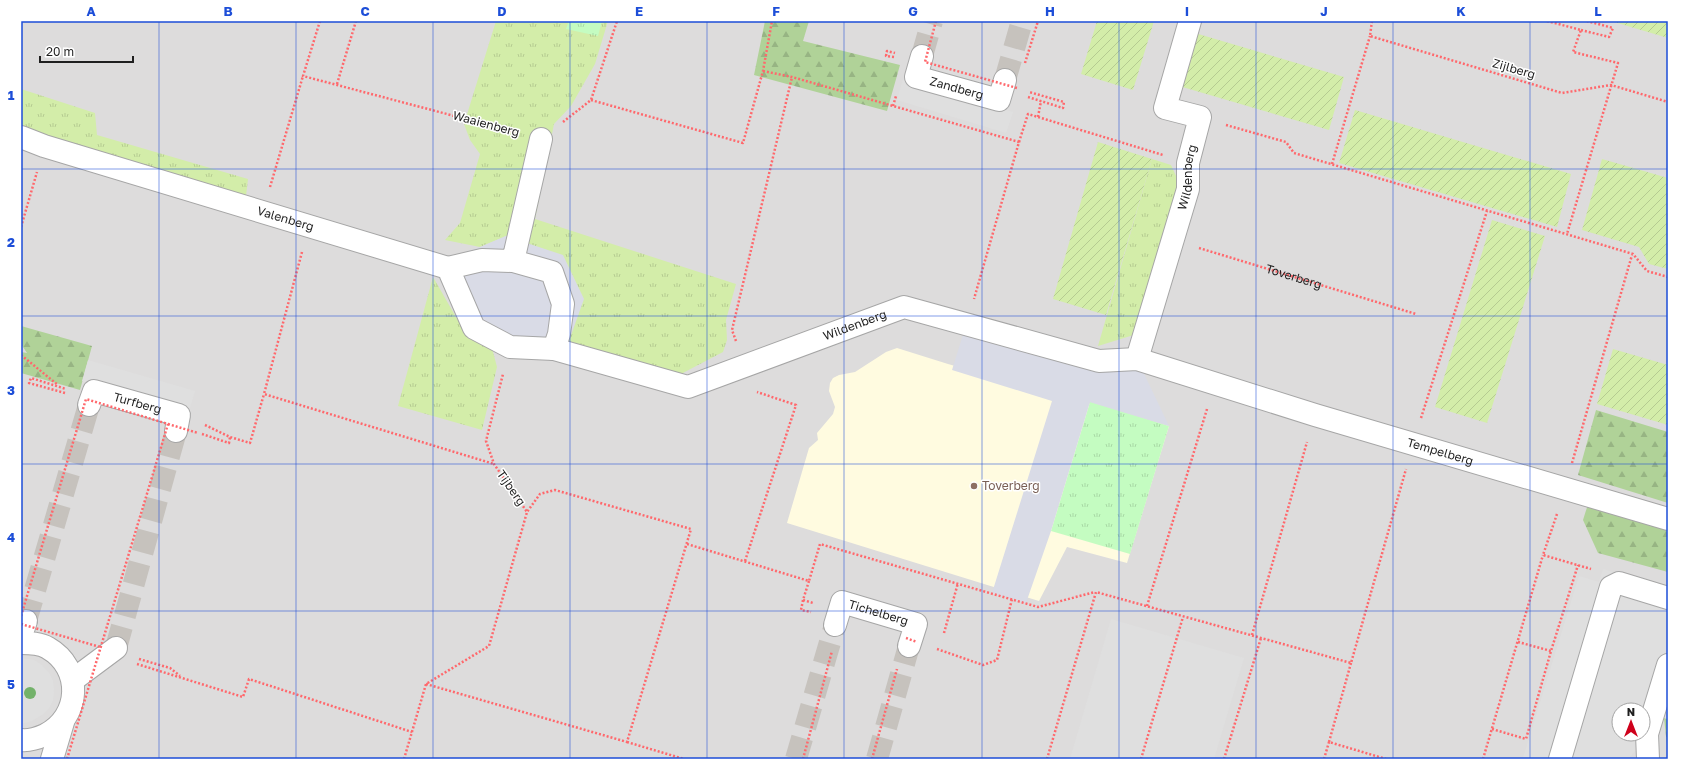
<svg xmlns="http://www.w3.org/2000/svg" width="1689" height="780" font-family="'Golos Text',sans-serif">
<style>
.residential{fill:#dddcdc;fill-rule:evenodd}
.education{fill:#fffbe0}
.grass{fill:url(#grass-tufts)}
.forest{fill:url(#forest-firs)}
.park{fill:url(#park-tufts)}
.garden{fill:url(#garden-furrows)}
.parking{fill:#dfdfdf;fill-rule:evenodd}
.plaza{fill:#d9dbe6}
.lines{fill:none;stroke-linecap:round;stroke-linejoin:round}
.minor-tunnel{stroke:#c6c2bd;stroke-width:22;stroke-dasharray:22 11;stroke-linecap:butt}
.pedestrian-casing{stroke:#a6a6a6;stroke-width:24}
.minor-casing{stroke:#a6a6a6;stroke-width:24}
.path{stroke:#ff686c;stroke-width:2.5;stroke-dasharray:2 2;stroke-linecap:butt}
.pedestrian{stroke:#fff;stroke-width:22}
.minor{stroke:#fff;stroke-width:22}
.path-bridge{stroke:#ff686c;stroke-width:2.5;stroke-dasharray:2 2;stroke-linecap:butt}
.tree{fill:#73b26a}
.grid{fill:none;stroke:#1d4ed8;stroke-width:1;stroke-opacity:0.55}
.education-dot{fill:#8d6e63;stroke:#fff;stroke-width:1.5}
.labels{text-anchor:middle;stroke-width:3;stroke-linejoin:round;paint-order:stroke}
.street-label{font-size:12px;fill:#1f1f1f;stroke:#fff}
.education-label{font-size:12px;fill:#785e54;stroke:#fff;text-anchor:start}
.neatline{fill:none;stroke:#1d4ed8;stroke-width:1.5}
.grid-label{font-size:13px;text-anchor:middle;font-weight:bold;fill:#1d4ed8}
</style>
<defs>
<pattern id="grass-tufts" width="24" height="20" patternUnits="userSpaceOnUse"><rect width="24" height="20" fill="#d3eda9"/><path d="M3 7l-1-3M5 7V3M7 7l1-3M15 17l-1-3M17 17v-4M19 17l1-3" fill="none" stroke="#b5cb91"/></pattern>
<pattern id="forest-firs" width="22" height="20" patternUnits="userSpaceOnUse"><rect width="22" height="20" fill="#b0d298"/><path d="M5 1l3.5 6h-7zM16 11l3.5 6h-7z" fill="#97b483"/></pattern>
<pattern id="park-tufts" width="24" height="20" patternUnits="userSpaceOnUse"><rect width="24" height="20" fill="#c4fcc1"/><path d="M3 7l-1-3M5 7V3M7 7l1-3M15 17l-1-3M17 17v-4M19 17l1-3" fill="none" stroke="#a8d8a5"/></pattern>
<pattern id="garden-furrows" width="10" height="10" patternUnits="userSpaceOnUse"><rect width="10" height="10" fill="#d3eda9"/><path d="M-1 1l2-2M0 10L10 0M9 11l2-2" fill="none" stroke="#b5cb91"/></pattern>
</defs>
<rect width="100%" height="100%" fill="#f0ebe5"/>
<path class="residential" d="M21,21H1668V759H21ZM1619,710H1643V734H1619Z"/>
<polygon class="education" points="897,348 948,364 1169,426 1127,563 1067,547 1039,601 787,523 809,448 818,440 817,433 833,414 835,407 829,391 830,383 833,378 839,375 855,372 886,352"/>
<g class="grass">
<polygon points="496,21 608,21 595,64 571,106 554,124 535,219 736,284 726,320 727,340 723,352 679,375 569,343 506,236 480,247 445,240 460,223 480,154 470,140 464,124"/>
<polygon points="21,89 95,113 97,135 248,179 246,196 21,129"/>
<polygon points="1152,159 1171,165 1181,187 1137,334 1098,346"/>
<polygon points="433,277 468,338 492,348 497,367 482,430 398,406"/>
</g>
<g class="forest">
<polygon points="765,21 809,21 803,41 900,65 887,111 754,75"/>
<polygon points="21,326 92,346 80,390 21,373 21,352 27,353 21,344"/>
<polygon points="1596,410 1668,432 1668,503 1578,475"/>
<polygon points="1589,501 1668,525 1668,572 1598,553 1583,520"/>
<polygon points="1664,718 1668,719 1668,754"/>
</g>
<g class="park">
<polygon points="569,21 602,21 598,36 566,29"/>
<polygon points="1090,402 1169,426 1130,554 1051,531"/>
</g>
<g class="garden">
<polygon points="1097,21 1154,21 1133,90 1081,74"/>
<polygon points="1615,21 1668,21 1668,38 1614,22"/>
<polygon points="1195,33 1344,77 1329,130 1179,86"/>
<polygon points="1355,110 1571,174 1557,227 1339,163"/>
<polygon points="1098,142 1152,159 1106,315 1053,299"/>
<polygon points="1602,159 1668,178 1668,269 1649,264 1639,247 1582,230"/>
<polygon points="1492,220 1545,236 1487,423 1435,407"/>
<polygon points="1613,349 1668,365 1668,425 1597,404"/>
</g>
<g class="parking">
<polygon points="903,79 1013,112 1006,133 897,100"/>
<polygon points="88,360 195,391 189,411 82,381"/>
<path d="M1603,569L1668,588V719L1664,718L1628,759L1523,758L1579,576L1599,582ZM1619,710H1643V734H1619Z"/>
<polygon points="1111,619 1244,658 1214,759 1070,759"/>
<polygon points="21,658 34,660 42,665 49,673 53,681 54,691 53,700 49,708 42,715 32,721 25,723 21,723"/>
</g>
<g class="plaza">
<polygon points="506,236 563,255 584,299 565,352 519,359 468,338 433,264 480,247"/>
<polygon points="966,325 1137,359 1169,426 1090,402 1051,531 1026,603 992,593 1052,401 952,370"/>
</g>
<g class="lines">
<g class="minor-tunnel">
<polyline points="922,56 932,21"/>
<polyline points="1005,80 1022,21"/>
<polyline points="26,621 89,405"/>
<polyline points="116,648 176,431"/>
<polyline points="796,759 835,625"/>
<polyline points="877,759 909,646"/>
</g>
<defs>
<g id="pedestrian">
<path id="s2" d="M21,137L44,146L448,268L474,328L510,347L554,349L688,387L904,307L1099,361L1137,359L1315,415L1668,519"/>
<polyline points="513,261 552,272 563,304 559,334 554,349"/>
<polyline points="448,268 482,260 513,261 541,139"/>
<path id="s3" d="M1137,359L1188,189V163L1200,117L1165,108L1190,21"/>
</g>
<g id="minor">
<path id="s4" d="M922,56L916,77L999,100L1005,80"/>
<path id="s5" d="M89,405L94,391L179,415L176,431"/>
<path id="s6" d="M835,625L842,602L916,624L909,646"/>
<polyline points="21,636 26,621"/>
<path d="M21,643C30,643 40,643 48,648C83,668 81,717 45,735C38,738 29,741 21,740"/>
<polyline points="73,680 116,648"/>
<polyline points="52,759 63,722"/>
<polyline points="1560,759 1611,587 1619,583 1668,598"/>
<polyline points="1648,759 1647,734 1668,665"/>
</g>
</defs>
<use href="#pedestrian" class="pedestrian-casing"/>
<use href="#minor" class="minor-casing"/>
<g class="path">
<polyline points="320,21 303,76 515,132"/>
<polyline points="1372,21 1370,36 1562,93 1611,85 1668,102"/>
<polyline points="1547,21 1581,30 1573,52 1618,63 1567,234"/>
<polyline points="1581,30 1609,37 1613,28 1587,21"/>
<polyline points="894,57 886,56 887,51 895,53"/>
<polyline points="1025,63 1038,21"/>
<polyline points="763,71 792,77 1019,142 974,299"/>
<polyline points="337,84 356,21"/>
<polyline points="1028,97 1063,108 1064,102 1029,92"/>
<polyline points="591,100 743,143 763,71 772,21"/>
<polyline points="893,106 896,96"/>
<polyline points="1038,117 1041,101"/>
<polyline points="563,122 591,100 617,21"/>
<polyline points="1226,125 1286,142 1294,153 1633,254 1647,271 1668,277"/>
<polyline points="1019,142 1028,114 1163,155"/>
<polyline points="1332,164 1370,36"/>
<polyline points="270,187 303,76"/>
<polyline points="21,227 37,172"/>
<path id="s1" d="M1199,248L1416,314"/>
<polyline points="302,252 264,394 494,464"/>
<polyline points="736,341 732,330 792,77"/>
<polyline points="21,355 58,385"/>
<polyline points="65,393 29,383 31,378 66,389"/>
<polyline points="1421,418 1487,211"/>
<polyline points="205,425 230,437 250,443 264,394"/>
<polyline points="202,434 229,443 230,437"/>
<polyline points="1572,463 1632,255"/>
<polyline points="1557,514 1543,555 1591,569"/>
<polyline points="687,544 809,581 820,544 1038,607 1095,592"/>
<polyline points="745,561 796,405 757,392"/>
<polyline points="809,581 803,600 813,603"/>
<polyline points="803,600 801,610 811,612"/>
<polyline points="1147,606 1207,409"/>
<polyline points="944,633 958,583"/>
<polyline points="1252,635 1307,442"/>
<polyline points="1518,642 1551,651"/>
<polyline points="937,649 983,665 997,660 1012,599"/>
<polyline points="139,659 170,668 180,676"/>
<polyline points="1351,663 1329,742 1386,759"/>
<polyline points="137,664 243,697 249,679 412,732"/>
<polyline points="426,684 627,742 691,529 555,490 540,494 527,512"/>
<polyline points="1492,729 1526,739 1551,651 1578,565"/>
<polyline points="627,742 684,759"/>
<polyline points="404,759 426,684 489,646 527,512 494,464 486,441 503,374"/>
<polyline points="803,759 832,651"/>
<polyline points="872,759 897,669"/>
<polyline points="1047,759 1096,592 1351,663 1406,469"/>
<polyline points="1141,759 1183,617"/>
<polyline points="1224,759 1261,638"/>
<polyline points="1324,759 1329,742"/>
<polyline points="1483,759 1543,555"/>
</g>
<use href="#pedestrian" class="pedestrian"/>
<use href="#minor" class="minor"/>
<g class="path-bridge">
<polyline points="936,21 925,62 1017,88"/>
<polyline points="168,424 198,433"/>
<polyline points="21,616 86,399 168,424 67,759"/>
<polyline points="21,624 100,647"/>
<polyline points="906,638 917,642"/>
</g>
</g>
<circle class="tree" cx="30" cy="693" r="6"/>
<path class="grid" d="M159,21V759M296,21V759M433,21V759M570,21V759M707,21V759M844,21V759M982,21V759M1119,21V759M1256,21V759M1393,21V759M1530,21V759M21,169H1668M21,316H1668M21,464H1668M21,611H1668"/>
<circle class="education-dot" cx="974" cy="486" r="4"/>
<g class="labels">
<g class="street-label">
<text transform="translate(1514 69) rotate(16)" y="4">Zijlberg</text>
<text dy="4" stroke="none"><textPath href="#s4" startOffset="64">Zandberg</textPath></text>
<text transform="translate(486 124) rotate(15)" y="4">Waaienberg</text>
<text dy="4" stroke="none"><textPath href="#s3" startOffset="189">Wildenberg</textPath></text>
<text dy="4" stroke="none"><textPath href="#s2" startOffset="277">Valenberg</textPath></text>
<text dy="4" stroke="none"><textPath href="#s1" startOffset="99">Toverberg</textPath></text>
<text dy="4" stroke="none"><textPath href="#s2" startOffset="914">Wildenberg</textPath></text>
<text dy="4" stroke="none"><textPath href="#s5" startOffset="60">Turfberg</textPath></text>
<text dy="4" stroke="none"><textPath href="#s2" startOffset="1524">Tempelberg</textPath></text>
<text transform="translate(511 488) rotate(55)" y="4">Tijberg</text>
<text dy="4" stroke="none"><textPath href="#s6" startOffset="62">Tichelberg</textPath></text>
</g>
<g class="education-label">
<text x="982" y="490">Toverberg</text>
</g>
</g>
<rect width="1689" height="780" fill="none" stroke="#ffffff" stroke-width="44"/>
<g transform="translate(1631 722)"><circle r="19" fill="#ffffff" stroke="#a5a5a5"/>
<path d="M0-3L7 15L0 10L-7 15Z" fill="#cf001b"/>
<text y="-6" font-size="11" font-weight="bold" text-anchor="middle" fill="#1f1f1f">N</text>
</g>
<path d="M40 56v6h93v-6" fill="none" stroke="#1f1f1f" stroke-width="2"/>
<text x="46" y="56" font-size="12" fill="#1f1f1f" stroke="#ffffff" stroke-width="3" paint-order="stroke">20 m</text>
<rect x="22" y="22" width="1645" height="736" class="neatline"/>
<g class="grid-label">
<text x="91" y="16">A</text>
<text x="228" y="16">B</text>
<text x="365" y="16">C</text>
<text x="502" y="16">D</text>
<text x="639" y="16">E</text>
<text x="776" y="16">F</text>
<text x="913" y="16">G</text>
<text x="1050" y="16">H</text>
<text x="1187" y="16">I</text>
<text x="1324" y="16">J</text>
<text x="1461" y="16">K</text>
<text x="1598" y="16">L</text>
<text x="11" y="100">1</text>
<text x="11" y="247">2</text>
<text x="11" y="395">3</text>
<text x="11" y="542">4</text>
<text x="11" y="689">5</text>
</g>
</svg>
